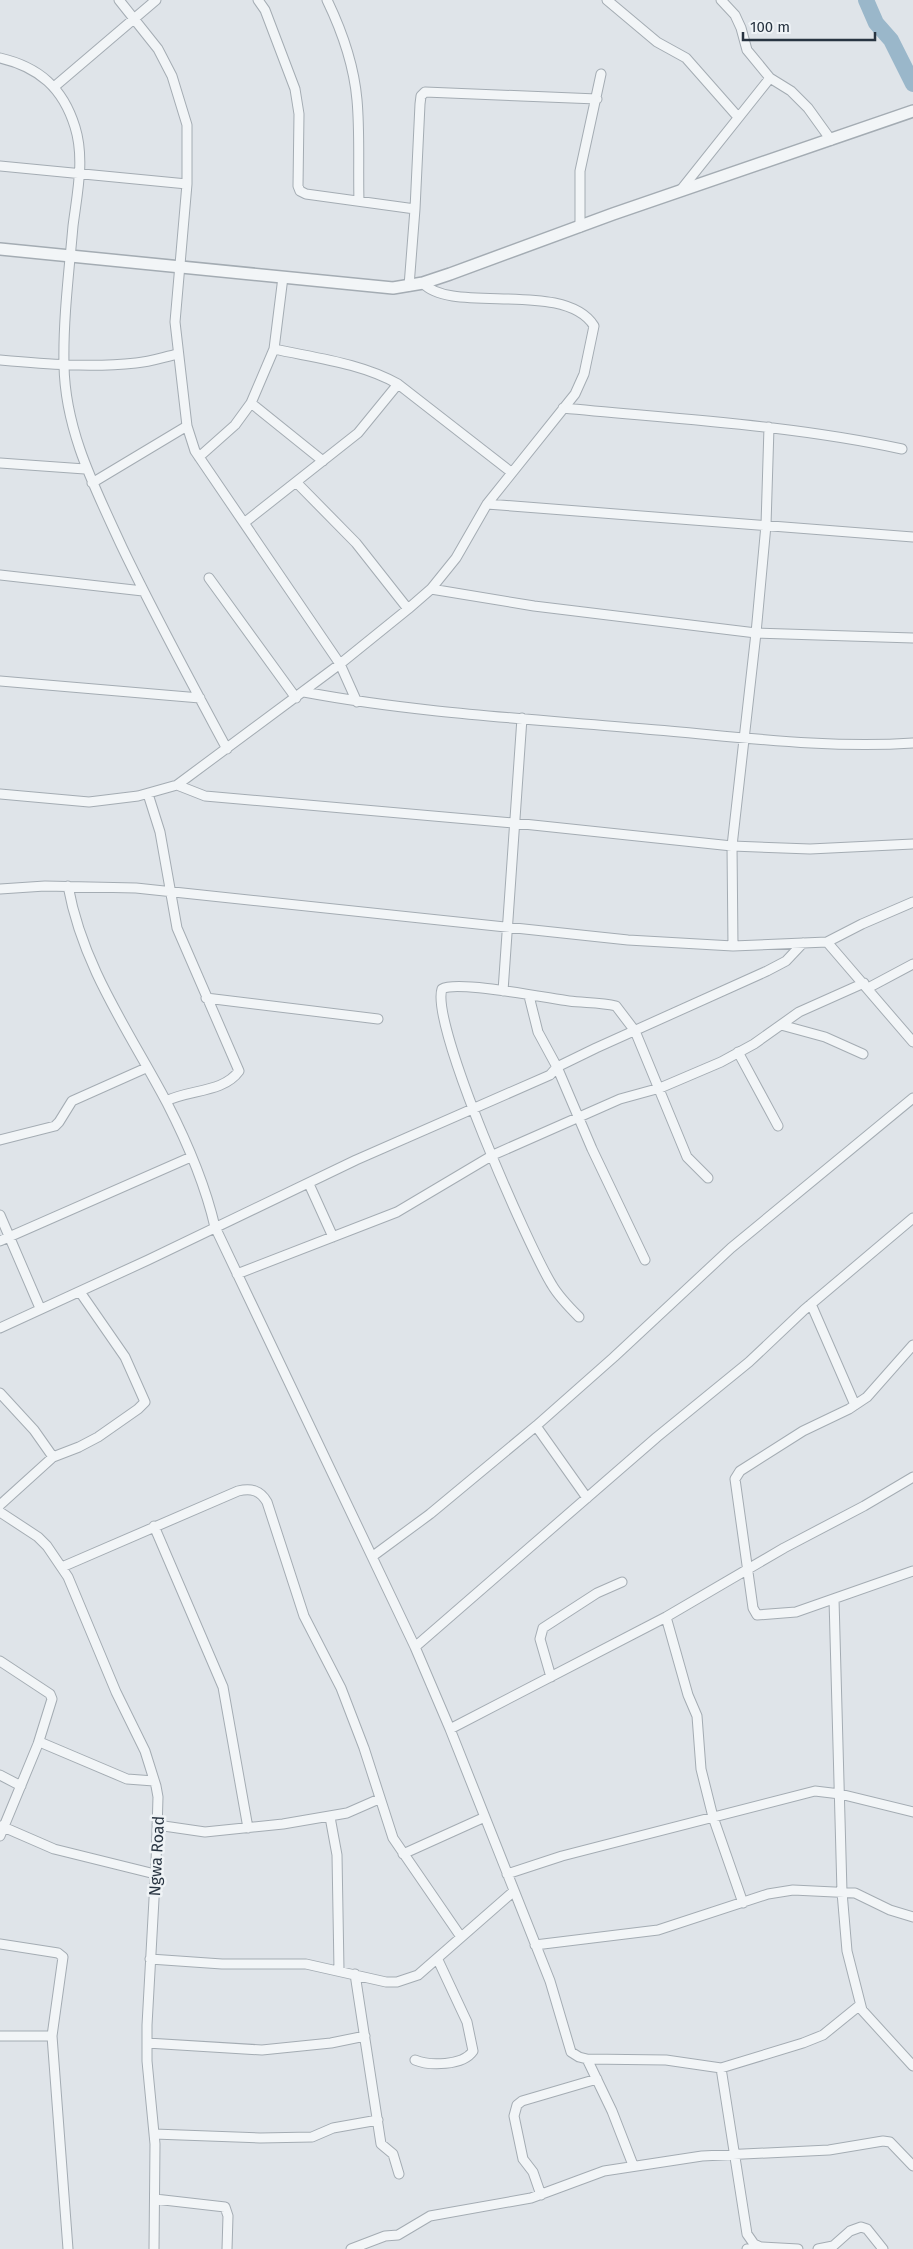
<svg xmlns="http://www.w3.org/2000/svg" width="913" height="2249" font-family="'Fira Sans',sans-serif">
<rect width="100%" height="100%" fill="#dfe4e9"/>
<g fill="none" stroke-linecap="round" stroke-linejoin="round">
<!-- river -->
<path stroke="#9ab7ca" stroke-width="16" d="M 866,0 L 876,23 L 891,40 L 913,84"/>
<defs>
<path id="minor" d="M 119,0 L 158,49 L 172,76 L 187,125 L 187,184 L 175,322 L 187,426 L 195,451 L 340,664 L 357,702
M 258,0 L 265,10 L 295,89 L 299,114 L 298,186 L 300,191 L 306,194 L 415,209
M 327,0 C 342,31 354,66 357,100 C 360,133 358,168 359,201
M 607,0 L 657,42 L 686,58 L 738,117
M 721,0 L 735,15 L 741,28 L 747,50 L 770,78 L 791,91 L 808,108 L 831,140
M 0,58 C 39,67 63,88 75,127 C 85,159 77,194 73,226 C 69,272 63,319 64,365 C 65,431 95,488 122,547 C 155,616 191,682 227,749
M 54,87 L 156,0
M 0,166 L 187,184
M 680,191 L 770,78
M 580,227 L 580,171 L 601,74
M 409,286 L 415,209 L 420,104 L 421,96 L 425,92 L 597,99
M 274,349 C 315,358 361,363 398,384 L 511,472
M 0,360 C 45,364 90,368 136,363 C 150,362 164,357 178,354
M 251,403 L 323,461
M 563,408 C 676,419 791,425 902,449
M 199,457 L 235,425 L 251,403 L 274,349 L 283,277
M 0,463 L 85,469
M 296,482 L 356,543 L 408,609
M 92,483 L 187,426
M 487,504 L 913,537
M 244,523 L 358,433 L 398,384
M 0,575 L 143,591
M 209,578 L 296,698
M 431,589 L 534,606 L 756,633 L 913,638
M 0,681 L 200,698
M 304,692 C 416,713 532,719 645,729 C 734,736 824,749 913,743
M 177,785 L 205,796 L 514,823 L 732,846 L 810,849 L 913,844
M 0,794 L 89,802 L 138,796 L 177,785 L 340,664 L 408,609 L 431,589 L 456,558 L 487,504 L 575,394 L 584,374 L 594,326 C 565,279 450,315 423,283
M 148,794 L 160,832 L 177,928 L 239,1071 C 223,1093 190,1089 166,1101
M 68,886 C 83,968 129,1031 167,1103 C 187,1142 205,1184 215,1227 L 415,1647 L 450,1729 L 550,1981 L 571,2052 L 579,2057 L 587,2059 L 666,2060 L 721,2068 L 747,2234 L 754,2244 L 765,2249
M 0,889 L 45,886 L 136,888 L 628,940 L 733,946 L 827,942 L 862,924 L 913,902
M 827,942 L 913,1042
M 733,946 L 732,846 L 756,633 L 766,525 L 769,427
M 868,988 L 913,964
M 503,991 L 522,718
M 529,996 L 538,1032 L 557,1067 L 592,1149 L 645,1260
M 206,998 L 378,1019
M 781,1025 L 825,1037 L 863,1054
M 738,1052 L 778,1126
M 0,1140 L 55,1126 L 59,1122 L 72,1101 L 146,1068
M 309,1184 L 333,1237
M 0,1215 L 40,1308
M 0,1241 L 191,1157
M 237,1274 L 397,1212 L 493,1155 L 620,1099 L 660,1088 L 721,1062 L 754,1044 L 799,1012 L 864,983
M 811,1304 L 855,1405
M 579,1317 C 569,1307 559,1297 552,1285 C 528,1246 430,1024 442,989 C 457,980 547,998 569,1001 C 584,1003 601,1002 616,1006 L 635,1031 L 687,1157 L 708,1178
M 0,1328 L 148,1260 L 356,1160 L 550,1075 L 557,1067 L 596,1048 L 767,971 L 786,961 L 803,943
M 913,1345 L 867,1397 L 849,1409 L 803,1431 L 740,1471 L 735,1479 L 753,1608 L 757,1615 L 796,1612 L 913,1571
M 0,1393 L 34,1430 L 53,1457
M 536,1426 L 587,1498
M 0,1505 L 53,1457 L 79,1447 L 98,1437 L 138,1409 L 145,1402 L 125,1357 L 80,1292
M 0,1512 L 38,1537 L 47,1546 L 68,1577 L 116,1692 L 145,1751 L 156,1786 L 158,1797 L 156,1863 L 147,2025 L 147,2061 L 155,2144 L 154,2249
M 154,1526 L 223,1687 L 248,1828
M 373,1556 L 430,1514 L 536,1426 L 614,1357 L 731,1248 L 913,1098
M 62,1567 L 238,1491 C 251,1488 260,1490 267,1502 L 304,1616 L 341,1688 L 364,1748 L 393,1838 L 461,1937
M 834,1599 L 842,1892 L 847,1951 L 862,2010 L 913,2066
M 666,1617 L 688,1695 L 697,1716 L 701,1769 L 713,1817 L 743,1903
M 415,1647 L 657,1437 L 749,1362 L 804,1310 L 913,1218
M 0,1661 L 50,1694 L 52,1699 L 38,1744 L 0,1836
M 551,1677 L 540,1639 L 543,1628 L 597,1593 L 622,1582
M 450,1729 L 666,1617 L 784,1548 L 864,1506 L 913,1477
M 38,1744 L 42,1743 L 127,1779 L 154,1781
M 0,1775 L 21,1786
M 330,1817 L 337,1855 L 339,1970
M 157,1825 L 205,1832 L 283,1824 L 347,1813 L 379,1799
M 1,1826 L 54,1849 L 155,1874
M 403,1854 L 485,1817
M 507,1874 L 562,1856 L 815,1791 L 840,1794 L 913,1812
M 0,1944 L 58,1953 L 63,1957 L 52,2036 L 68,2249
M 535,1945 L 658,1930 L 768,1894 L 793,1890 L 855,1893 L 890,1910 L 913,1917
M 150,1959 L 222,1964 L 306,1964 L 386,1982 L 397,1982 L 418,1975 L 514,1891
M 355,1974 L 381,2144 L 393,2154 L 399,2174
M 0,2036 L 52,2036
M 147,2043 L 262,2050 L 331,2043 L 365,2036
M 587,2059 L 612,2111 L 633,2165
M 415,2060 C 429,2066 463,2066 473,2051 L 467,2022 L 438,1960
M 721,2068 L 803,2043 L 823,2035 L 860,2005
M 154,2134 L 260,2138 L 312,2137 L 333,2128 L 378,2120
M 541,2195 L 533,2172 L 523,2159 L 514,2116 L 517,2105 L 522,2101 L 597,2079
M 155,2199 L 225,2207 L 228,2216 L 227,2249
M 351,2249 L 385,2236 L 398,2235 L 430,2216 L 531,2198 L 604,2171 L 702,2156 L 829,2150 L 883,2141 L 890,2142 L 913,2166
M 747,2249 L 762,2247 L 798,2249
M 818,2249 L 833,2246 L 850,2231 L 861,2227 L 867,2229 L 883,2249"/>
<path id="tertiary" d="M 0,249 L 393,288 L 423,283 L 450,274 L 613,214 L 913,111"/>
</defs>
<!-- minor casing -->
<use href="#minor" stroke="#a4acb3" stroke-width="11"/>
<!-- tertiary casing -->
<use href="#tertiary" stroke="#a4acb3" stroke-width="14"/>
<!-- minor -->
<use href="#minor" stroke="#f2f5f7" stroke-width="9"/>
<!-- tertiary -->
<use href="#tertiary" stroke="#f2f5f7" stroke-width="11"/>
</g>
<g text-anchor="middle" stroke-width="5" stroke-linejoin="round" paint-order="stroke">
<!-- street labels -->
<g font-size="16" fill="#283441" stroke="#eff3f6">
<text transform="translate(156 1856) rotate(-87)" y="6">Ngwa Road</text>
</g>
</g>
<!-- scale -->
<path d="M743 32v8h132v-8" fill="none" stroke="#283441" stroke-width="2.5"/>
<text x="750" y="32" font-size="15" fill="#283441" stroke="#eff3f6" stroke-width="4" paint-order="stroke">100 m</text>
</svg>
